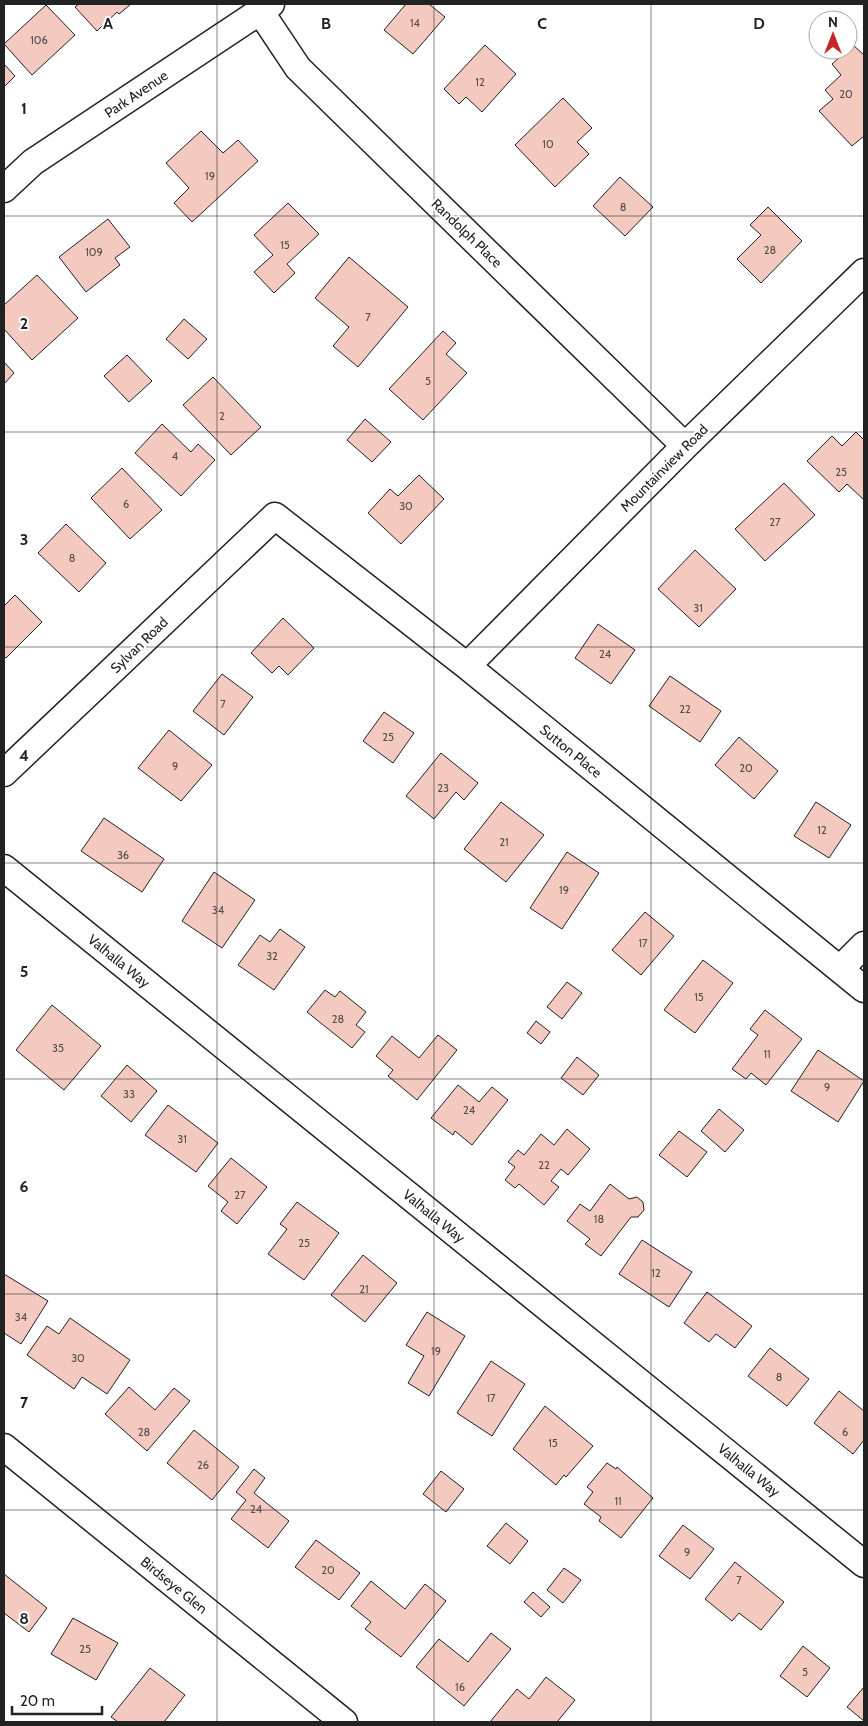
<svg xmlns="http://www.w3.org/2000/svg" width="868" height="1726" font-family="Cabin,sans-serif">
<rect width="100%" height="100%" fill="#fff"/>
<!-- building -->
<path fill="#f3c9c0" stroke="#222" d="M 79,4 L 131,4 L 119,14 L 117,12 L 97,31 L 75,7 Z
M 406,4 L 429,4 L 445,17 L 413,54 L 384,30 Z
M 46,5 L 75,35 L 32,75 L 4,44 Z
M 485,45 L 516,74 L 482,112 L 466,97 L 459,104 L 444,89 Z
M 853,45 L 864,55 L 864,136 L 852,146 L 819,111 L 833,99 L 825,90 L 841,75 L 832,64 Z
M 4,64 L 15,76 L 4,87 Z
M 563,98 L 592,128 L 577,142 L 589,154 L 555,187 L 515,145 Z
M 201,131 L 223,153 L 238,140 L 258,161 L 192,222 L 174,203 L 189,188 L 166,163 Z
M 620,177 L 653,207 L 625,236 L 593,206 Z
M 288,203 L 319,234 L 287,264 L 295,273 L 274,293 L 254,272 L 273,255 L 254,235 Z
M 768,207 L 802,241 L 761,283 L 737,259 L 761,235 L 750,225 Z
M 108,219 L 130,247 L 115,258 L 120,265 L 86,292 L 59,257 Z
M 349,257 L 408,307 L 358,367 L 333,346 L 349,327 L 315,298 Z
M 37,275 L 78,318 L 32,360 L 4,329 L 4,305 Z
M 184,319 L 207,339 L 188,359 L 166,339 Z
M 443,331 L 456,343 L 446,354 L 467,373 L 423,420 L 389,389 Z
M 127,355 L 152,381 L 129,402 L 104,376 Z
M 4,362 L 14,373 L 4,384 Z
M 213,377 L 261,427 L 231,455 L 183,405 Z
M 365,419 L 391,442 L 372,462 L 347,440 Z
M 162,424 L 191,452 L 198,444 L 215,460 L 181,496 L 135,453 Z
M 856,432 L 864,440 L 864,500 L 847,484 L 839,492 L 807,461 L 832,436 L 842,446 Z
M 122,468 L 162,510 L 130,539 L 91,498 Z
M 419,475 L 444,499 L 401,544 L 368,513 L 390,489 L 398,496 Z
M 784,483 L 815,515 L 765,561 L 735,529 Z
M 66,524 L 106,563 L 79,592 L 38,553 Z
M 695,550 L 736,589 L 699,627 L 658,589 Z
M 15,595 L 42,622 L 6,658 L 4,656 L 4,606 Z
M 283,618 L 314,648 L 288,675 L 279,666 L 272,673 L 251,653 Z
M 598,624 L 635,650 L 611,684 L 575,658 Z
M 222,674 L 253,697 L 224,735 L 193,711 Z
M 670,676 L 721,711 L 700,742 L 649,706 Z
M 384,712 L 414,733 L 393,763 L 363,741 Z
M 169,730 L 212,765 L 181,801 L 138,768 Z
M 739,737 L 778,771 L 754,799 L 715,765 Z
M 441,753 L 478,783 L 464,800 L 456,792 L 434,819 L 406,796 Z
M 501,802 L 544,835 L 506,882 L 464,849 Z
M 816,802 L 851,825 L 829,858 L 794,836 Z
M 104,818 L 164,859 L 142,892 L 81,851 Z
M 567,852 L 599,873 L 562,929 L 530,908 Z
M 214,872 L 255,900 L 222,948 L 182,921 Z
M 645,912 L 674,936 L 641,975 L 612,950 Z
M 280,929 L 305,947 L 274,990 L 238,965 L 260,935 L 270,942 Z
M 703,960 L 733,983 L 695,1033 L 664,1010 Z
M 567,982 L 582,993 L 562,1019 L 547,1007 Z
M 325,990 L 335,997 L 340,991 L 366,1012 L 356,1025 L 365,1032 L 352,1048 L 307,1012 Z
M 52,1005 L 101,1046 L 64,1090 L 16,1050 Z
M 765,1010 L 802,1039 L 766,1085 L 751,1073 L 746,1079 L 732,1069 L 758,1035 L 750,1029 Z
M 536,1021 L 550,1032 L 541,1044 L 527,1033 Z
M 438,1035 L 457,1050 L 417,1100 L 388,1076 L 393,1070 L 376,1056 L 392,1036 L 419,1058 Z
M 818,1050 L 864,1081 L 838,1122 L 791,1091 Z
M 577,1057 L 599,1075 L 583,1095 L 561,1078 Z
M 127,1065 L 157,1091 L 131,1122 L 101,1096 Z
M 458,1085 L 479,1102 L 492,1087 L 508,1100 L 472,1145 L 455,1131 L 453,1135 L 431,1118 Z
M 168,1105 L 218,1143 L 196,1172 L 145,1135 Z
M 719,1109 L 744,1130 L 725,1152 L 701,1131 Z
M 567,1129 L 590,1149 L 568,1175 L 561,1169 L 551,1181 L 559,1187 L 544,1205 L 519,1184 L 515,1188 L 505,1180 L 515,1167 L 508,1162 L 518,1150 L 524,1155 L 541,1134 L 554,1145 Z
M 679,1131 L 707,1152 L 687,1177 L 659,1155 Z
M 231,1158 L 267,1187 L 237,1224 L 221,1211 L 228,1202 L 208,1186 Z
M 610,1184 L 629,1199 L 637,1197 L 643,1202 L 644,1210 L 638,1217 L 631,1217 L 601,1256 L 585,1244 L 590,1239 L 567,1221 L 580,1204 L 590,1211 Z
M 297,1202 L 339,1233 L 304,1280 L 268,1254 L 287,1229 L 280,1224 Z
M 642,1240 L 692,1272 L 669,1307 L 619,1274 Z
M 363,1255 L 397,1283 L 365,1322 L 331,1295 Z
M 4,1274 L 48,1301 L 21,1344 L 4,1333 Z
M 707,1292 L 752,1326 L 735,1348 L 716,1334 L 709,1342 L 684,1323 Z
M 427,1312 L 465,1336 L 429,1396 L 408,1383 L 424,1356 L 406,1345 Z
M 70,1318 L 130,1360 L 107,1394 L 82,1377 L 74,1389 L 27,1355 L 47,1326 L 59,1334 Z
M 770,1348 L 809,1379 L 787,1406 L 748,1376 Z
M 491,1361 L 525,1384 L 492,1436 L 457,1413 Z
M 129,1387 L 155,1410 L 174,1388 L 190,1401 L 147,1451 L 105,1414 Z
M 839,1391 L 864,1411 L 864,1440 L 853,1454 L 814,1423 Z
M 545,1406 L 593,1446 L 566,1477 L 564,1475 L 556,1485 L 513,1449 Z
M 194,1430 L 239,1467 L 212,1500 L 167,1463 Z
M 607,1463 L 616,1469 L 617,1467 L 653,1498 L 621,1538 L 599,1521 L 601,1517 L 584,1504 L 593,1492 L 587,1487 Z
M 254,1469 L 265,1478 L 254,1493 L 289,1521 L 268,1548 L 231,1519 L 246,1500 L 236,1492 Z
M 441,1471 L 464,1489 L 446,1512 L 423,1494 Z
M 506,1523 L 528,1541 L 510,1564 L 487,1546 Z
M 683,1525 L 714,1549 L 690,1579 L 659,1556 Z
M 316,1540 L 360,1573 L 339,1600 L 295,1567 Z
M 735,1562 L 784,1602 L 761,1630 L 739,1613 L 732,1621 L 705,1599 Z
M 564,1568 L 581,1580 L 563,1603 L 547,1590 Z
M 4,1574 L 47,1608 L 29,1632 L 4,1613 Z
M 371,1581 L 405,1609 L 425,1584 L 446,1601 L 401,1657 L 365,1629 L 371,1622 L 351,1606 Z
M 533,1592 L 550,1607 L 541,1617 L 524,1602 Z
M 73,1618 L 118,1643 L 96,1680 L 51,1654 Z
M 491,1633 L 511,1649 L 464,1706 L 416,1667 L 439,1639 L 468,1662 Z
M 803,1646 L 830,1668 L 807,1697 L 780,1676 Z
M 150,1668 L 185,1695 L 164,1722 L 118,1722 L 111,1717 Z
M 546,1677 L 575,1700 L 557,1722 L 490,1722 L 517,1689 L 529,1699 Z
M 864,1687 L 864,1721 L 847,1707 Z"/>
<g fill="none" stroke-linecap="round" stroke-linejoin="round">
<defs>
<path id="street" d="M 260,11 L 298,68 L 685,446
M 4,189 L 33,162 L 271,4
M 467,666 L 685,446 L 864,272
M 4,773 L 275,516 L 467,666 L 864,989
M 4,868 L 864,1564
M 840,969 L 864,945
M 4,1447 L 344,1722"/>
</defs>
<!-- street casing -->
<use href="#street" stroke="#222" stroke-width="29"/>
<!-- street -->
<use href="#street" stroke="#fff" stroke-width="26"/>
</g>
<!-- grid -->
<path fill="none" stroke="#222" stroke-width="1" stroke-opacity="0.55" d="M 217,4 L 217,1722M 434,4 L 434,1722M 651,4 L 651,1722M 4,216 L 864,216M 4,432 L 864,432M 4,647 L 864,647M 4,863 L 864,863M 4,1079 L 864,1079M 4,1294 L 864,1294M 4,1510 L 864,1510"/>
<g text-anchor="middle" stroke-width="4" stroke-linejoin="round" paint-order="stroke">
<!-- number labels -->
<g font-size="11" fill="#564c4a">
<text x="415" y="27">14</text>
<text x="39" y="44">106</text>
<text x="480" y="86">12</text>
<text x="846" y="98">20</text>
<text x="548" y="148">10</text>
<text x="210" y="180">19</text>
<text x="623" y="211">8</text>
<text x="285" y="249">15</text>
<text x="770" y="254">28</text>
<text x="94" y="256">109</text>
<text x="368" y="321">7</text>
<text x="428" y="385">5</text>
<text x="222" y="420">2</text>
<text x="175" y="460">4</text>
<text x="841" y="476">25</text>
<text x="126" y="508">6</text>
<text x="406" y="510">30</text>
<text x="775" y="526">27</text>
<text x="72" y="562">8</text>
<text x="698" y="612">31</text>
<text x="605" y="658">24</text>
<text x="223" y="708">7</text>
<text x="685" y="713">22</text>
<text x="388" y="741">25</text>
<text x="175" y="770">9</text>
<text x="746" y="772">20</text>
<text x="443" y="792">23</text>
<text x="822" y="834">12</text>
<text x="504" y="846">21</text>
<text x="123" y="859">36</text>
<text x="564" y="894">19</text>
<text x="218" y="914">34</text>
<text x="643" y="947">17</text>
<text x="272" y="960">32</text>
<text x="699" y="1001">15</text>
<text x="338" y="1023">28</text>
<text x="58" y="1052">35</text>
<text x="767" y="1058">11</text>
<text x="827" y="1091">9</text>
<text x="129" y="1098">33</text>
<text x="469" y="1114">24</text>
<text x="182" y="1143">31</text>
<text x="544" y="1169">22</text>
<text x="240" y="1199">27</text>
<text x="599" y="1223">18</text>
<text x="304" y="1247">25</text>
<text x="656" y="1277">12</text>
<text x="364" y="1293">21</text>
<text x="21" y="1321">34</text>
<text x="436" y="1355">19</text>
<text x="78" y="1362">30</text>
<text x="779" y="1381">8</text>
<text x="491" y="1402">17</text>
<text x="144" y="1436">28</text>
<text x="845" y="1436">6</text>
<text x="553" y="1447">15</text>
<text x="203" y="1469">26</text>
<text x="618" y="1505">11</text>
<text x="256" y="1513">24</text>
<text x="687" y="1556">9</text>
<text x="328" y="1574">20</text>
<text x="739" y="1584">7</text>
<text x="85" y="1653">25</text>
<text x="805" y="1676">5</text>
<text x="460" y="1691">16</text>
</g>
<!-- street labels -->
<g font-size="14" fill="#222" stroke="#fff">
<text transform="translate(136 94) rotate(-34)" y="5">Park Avenue</text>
<text transform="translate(467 233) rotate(44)" y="5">Randolph Place</text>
<text transform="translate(664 468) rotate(-45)" y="5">Mountainview Road</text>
<text transform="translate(139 645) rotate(-44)" y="5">Sylvan Road</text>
<text transform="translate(571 751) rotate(39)" y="5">Sutton Place</text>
<text transform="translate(119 961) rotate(39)" y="5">Valhalla Way</text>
<text transform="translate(434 1216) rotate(39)" y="5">Valhalla Way</text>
<text transform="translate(749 1470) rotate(39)" y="5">Valhalla Way</text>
<text transform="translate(174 1585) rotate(39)" y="5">Birdseye Glen</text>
</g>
</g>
<g font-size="16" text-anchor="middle" font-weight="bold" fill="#222" stroke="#fff" stroke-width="4" stroke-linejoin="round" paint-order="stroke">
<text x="108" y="29">A</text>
<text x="326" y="29">B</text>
<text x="542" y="29">C</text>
<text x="759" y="29">D</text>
<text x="24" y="114">1</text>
<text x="24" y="329">2</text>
<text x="24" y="545">3</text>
<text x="24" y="761">4</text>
<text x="24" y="977">5</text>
<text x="24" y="1192">6</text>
<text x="24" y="1408">7</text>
<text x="24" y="1624">8</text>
</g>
<!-- border -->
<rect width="868" height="1726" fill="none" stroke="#222222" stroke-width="10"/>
<!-- north arrow -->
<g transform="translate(833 35)"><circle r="24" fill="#ffffff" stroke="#a7a7a7"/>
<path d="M0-4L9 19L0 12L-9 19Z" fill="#c62828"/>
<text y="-8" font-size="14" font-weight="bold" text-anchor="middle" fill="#222222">N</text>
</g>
<!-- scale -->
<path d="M12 1706v8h90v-8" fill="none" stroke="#222222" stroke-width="2.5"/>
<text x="20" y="1706" font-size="15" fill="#222222" stroke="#ffffff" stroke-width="4" paint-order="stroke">20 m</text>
</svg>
